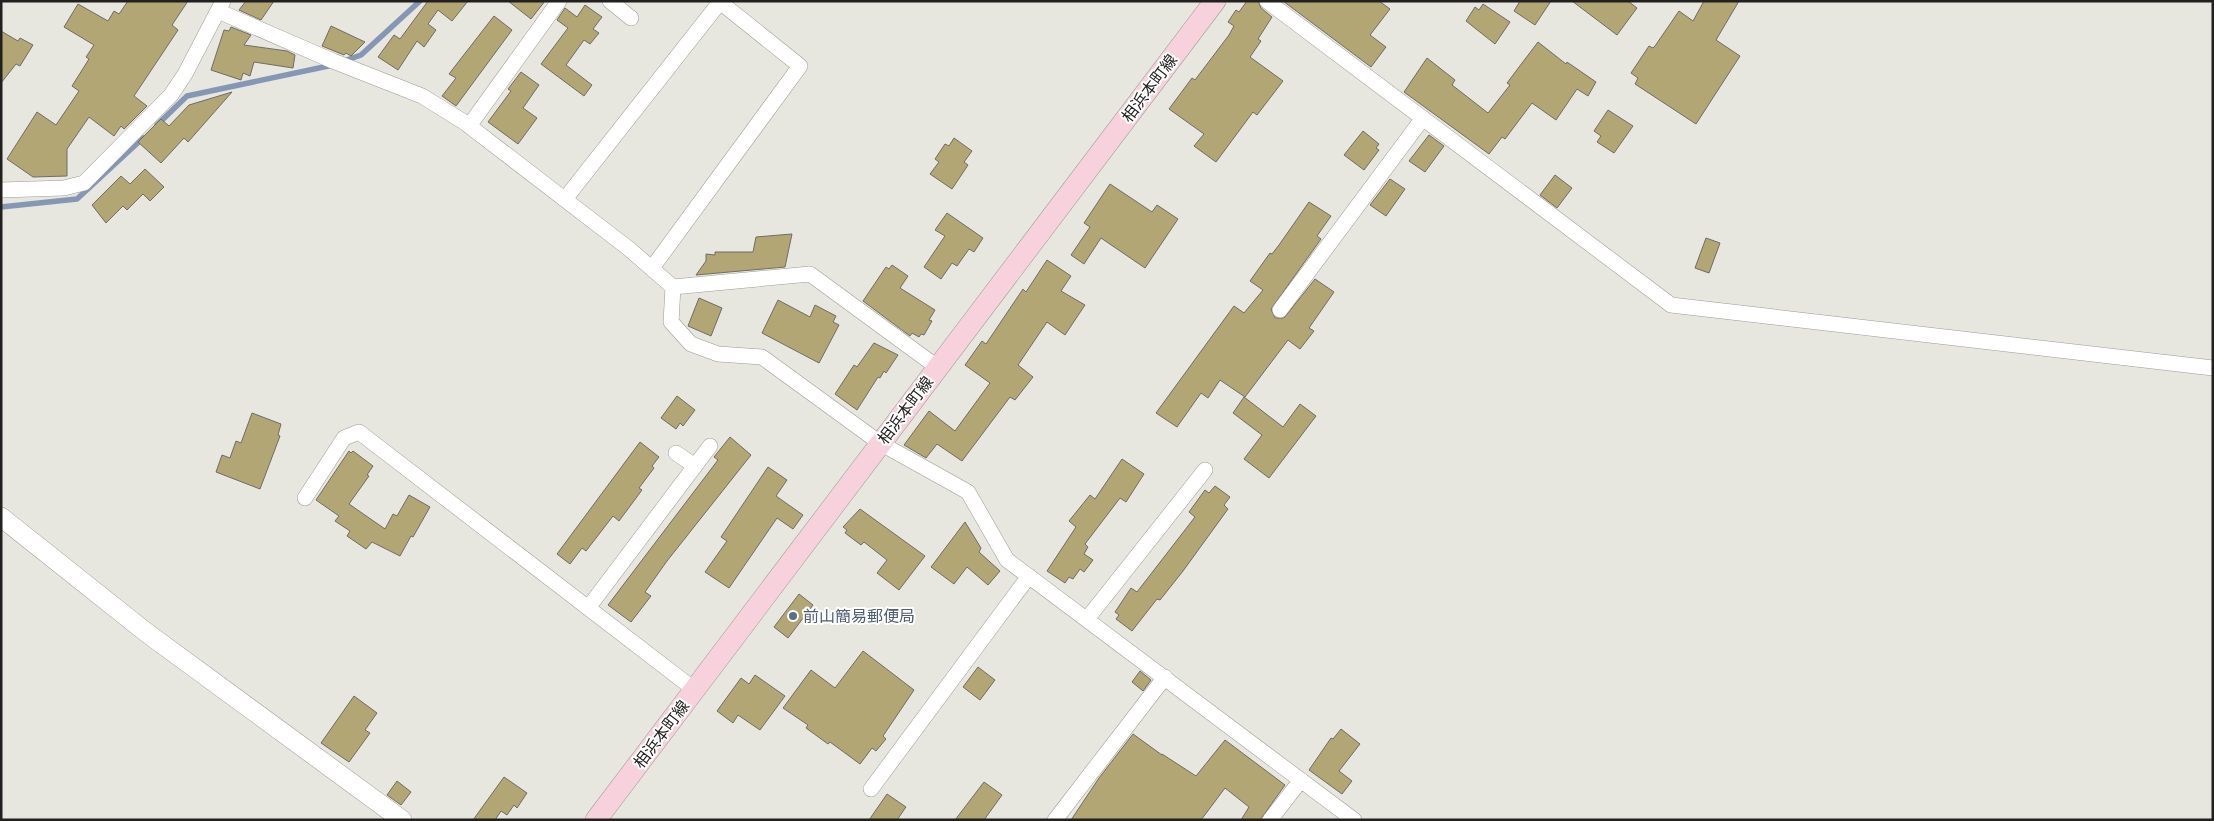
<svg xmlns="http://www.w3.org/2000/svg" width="2214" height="821" font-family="Karla,'Noto Sans JP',sans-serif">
<rect width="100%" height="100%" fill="#e7e6df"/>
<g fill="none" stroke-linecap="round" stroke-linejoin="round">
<!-- stream -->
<path stroke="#8597b4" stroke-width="5.5" d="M 344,61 L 361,55 L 420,1
M 157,125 L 187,96 L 333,65
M 1,207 L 77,199 L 143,138"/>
</g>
<!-- building -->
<path fill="#b2a675" stroke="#6e6c66" d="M 128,1 L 188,1 L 172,25 L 178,30 L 134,96 L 147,106 L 124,129 L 121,126 L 114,136 L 89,117 L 67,149 L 67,176 L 33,177 L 7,159 L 37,112 L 56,125 L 79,91 L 72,86 L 89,59 L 86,57 L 94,45 L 64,27 L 78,4 L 108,21 L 114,11 L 119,14 Z
M 246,1 L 274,1 L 261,20 L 239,10 Z
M 428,1 L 468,1 L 452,21 L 438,10 L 428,24 L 436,30 L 424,47 L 417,41 L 398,70 L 378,57 L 394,35 L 400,39 Z
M 508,1 L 545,1 L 531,19 Z
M 1247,1 L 1258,1 L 1261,8 L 1272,17 L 1258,39 L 1261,41 L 1250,57 L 1283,81 L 1257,115 L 1253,112 L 1216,162 L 1194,146 L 1204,134 L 1169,109 L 1192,78 L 1195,80 L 1229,35 L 1234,26 L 1228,22 L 1236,10 L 1239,12 Z
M 1283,1 L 1379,1 L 1390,9 L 1370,35 L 1386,47 L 1371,67 Z
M 1520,1 L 1551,1 L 1535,25 L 1514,11 Z
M 1572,1 L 1628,1 L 1637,8 L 1617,35 Z
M 1704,1 L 1739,1 L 1716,40 L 1740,56 L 1696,124 L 1635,84 L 1638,78 L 1631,73 L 1649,46 L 1653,48 L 1655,46 L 1679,11 L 1693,21 Z
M 1483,4 L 1510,22 L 1495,44 L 1466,21 L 1475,7 L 1479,10 Z
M 585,5 L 602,17 L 593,29 L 599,33 L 590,44 L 584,40 L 566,65 L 592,85 L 584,96 L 541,64 L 568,28 L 557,20 L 565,8 L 577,17 Z
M 494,16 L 512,30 L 456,106 L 442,96 L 456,78 L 449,74 Z
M 331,26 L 365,42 L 351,56 L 346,53 L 344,55 L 322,46 Z
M 231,27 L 251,35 L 244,45 L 287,51 L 295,55 L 293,68 L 254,62 L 250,76 L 243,73 L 241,80 L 211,70 L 224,30 L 229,31 Z
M 1,31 L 18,41 L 20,38 L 33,45 L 20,66 L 16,64 L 1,83 Z
M 1538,42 L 1566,64 L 1567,62 L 1596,82 L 1588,96 L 1577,89 L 1556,120 L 1532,103 L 1505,139 L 1502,137 L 1489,154 L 1404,92 L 1427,58 L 1455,80 L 1452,85 L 1488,113 L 1510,85 L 1507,83 Z
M 521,72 L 539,85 L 523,108 L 537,118 L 518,144 L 488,122 L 511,91 L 508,89 Z
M 232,92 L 188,142 L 184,138 L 161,163 L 138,142 L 161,119 L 169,126 L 189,105 Z
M 1608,110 L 1633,126 L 1614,153 L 1597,142 L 1601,136 L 1594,131 Z
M 1363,131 L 1379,144 L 1376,148 L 1379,150 L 1364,170 L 1344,155 Z
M 1429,135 L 1444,146 L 1425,172 L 1409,161 Z
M 954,138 L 972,151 L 964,162 L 968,165 L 952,189 L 930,174 L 939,162 L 935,159 L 945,144 L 949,146 Z
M 145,169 L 164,187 L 150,201 L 143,194 L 127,210 L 123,206 L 106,223 L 92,205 L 121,176 L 130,184 Z
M 1555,175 L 1572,188 L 1557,208 L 1540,195 Z
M 1390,179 L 1405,189 L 1386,216 L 1370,205 Z
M 1110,184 L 1152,212 L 1157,205 L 1178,219 L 1145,268 L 1101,238 L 1084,264 L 1071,255 L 1090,227 L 1084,223 Z
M 1309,202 L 1331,216 L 1317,236 L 1321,239 L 1271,309 L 1275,318 L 1284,318 L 1315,279 L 1334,292 L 1309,328 L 1314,331 L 1300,349 L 1288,340 L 1245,397 L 1220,380 L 1208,398 L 1201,393 L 1177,427 L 1156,413 L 1234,306 L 1244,313 L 1263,290 L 1250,281 L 1270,253 L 1272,254 L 1279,245 Z
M 947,213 L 983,238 L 974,252 L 969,249 L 957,266 L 952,263 L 941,279 L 924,267 L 945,236 L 935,230 Z
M 792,234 L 785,267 L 696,275 L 706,261 L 706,254 L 715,255 L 715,252 L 753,252 L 756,237 Z
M 1706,238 L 1720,243 L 1709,273 L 1695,268 Z
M 1047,260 L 1071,276 L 1061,291 L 1085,305 L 1065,335 L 1047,322 L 1018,365 L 1033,377 L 1015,400 L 1010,397 L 962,461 L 937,444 L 926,458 L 904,445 L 929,411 L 955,431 L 990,383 L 965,365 L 982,341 L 986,344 L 1023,289 L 1026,292 Z
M 892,265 L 908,276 L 900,288 L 935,310 L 929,320 L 932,321 L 924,335 L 921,334 L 919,337 L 912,333 L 910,336 L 863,301 L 886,267 L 889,269 Z
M 699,298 L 722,308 L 711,336 L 688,326 Z
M 778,300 L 810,317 L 815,305 L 836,316 L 833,322 L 839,325 L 819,363 L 762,333 Z
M 874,343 L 898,355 L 886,373 L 884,371 L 880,378 L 878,377 L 857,410 L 835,394 L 854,365 L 857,367 Z
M 677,396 L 695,410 L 683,426 L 680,423 L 676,429 L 661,418 Z
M 1244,397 L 1283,427 L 1300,404 L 1316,416 L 1269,478 L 1244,459 L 1262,435 L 1233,413 Z
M 252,413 L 281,424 L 278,435 L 280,436 L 260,489 L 216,472 L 222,455 L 230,458 L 236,441 L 241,443 Z
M 730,437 L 751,455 L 667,561 L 645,592 L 651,596 L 631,622 L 608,605 L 718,460 L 714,457 Z
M 640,442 L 659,457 L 652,466 L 654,468 L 639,488 L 642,490 L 619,521 L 613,516 L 586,551 L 582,548 L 570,564 L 557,554 Z
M 349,451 L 351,453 L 353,451 L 373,466 L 367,475 L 369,476 L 349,504 L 385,529 L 393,514 L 397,516 L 409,495 L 430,507 L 413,537 L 411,536 L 400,556 L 372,542 L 366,549 L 347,536 L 350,531 L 335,521 L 339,516 L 316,500 Z
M 1122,459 L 1144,474 L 1126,502 L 1120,498 L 1085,544 L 1088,547 L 1084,554 L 1093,560 L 1084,572 L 1080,569 L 1073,579 L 1069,577 L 1065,583 L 1047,571 L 1076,527 L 1069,521 L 1090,495 L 1095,499 Z
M 768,467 L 787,480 L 776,496 L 803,515 L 793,529 L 777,518 L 729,588 L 705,572 L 727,541 L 721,537 Z
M 1215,486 L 1230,497 L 1224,505 L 1228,509 L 1183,571 L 1160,600 L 1157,599 L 1132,631 L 1116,619 L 1119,615 L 1115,612 L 1131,588 L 1137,592 L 1195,517 L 1189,512 L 1205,490 L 1209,493 Z
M 860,509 L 925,556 L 899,590 L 877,573 L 887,560 L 864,542 L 861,545 L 845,533 L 847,530 L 843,527 Z
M 965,522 L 981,548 L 979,552 L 1000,571 L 988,585 L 967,567 L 954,584 L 931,567 Z
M 799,594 L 813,605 L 788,638 L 774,627 Z
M 863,651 L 914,690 L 883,736 L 886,739 L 876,751 L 872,748 L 860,764 L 830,742 L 828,744 L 806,728 L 808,725 L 783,708 L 811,670 L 835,688 Z
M 978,667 L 995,680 L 980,700 L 963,687 Z
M 1140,671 L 1151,680 L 1143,691 L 1132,682 Z
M 755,675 L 785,696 L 760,730 L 738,715 L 733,723 L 717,711 L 741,678 L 749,684 Z
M 354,696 L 377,713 L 365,730 L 370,733 L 349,762 L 321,743 Z
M 1341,729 L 1360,744 L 1339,771 L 1352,781 L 1342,794 L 1309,770 L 1331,738 L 1333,739 Z
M 1133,734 L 1162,755 L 1162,754 L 1196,776 L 1225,740 L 1285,785 L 1260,820 L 1241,820 L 1249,807 L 1225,788 L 1201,820 L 1071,820 L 1099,778 Z
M 504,777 L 527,793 L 517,808 L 514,805 L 507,815 L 501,811 L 495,820 L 473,820 Z
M 397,781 L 411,792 L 401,805 L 387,795 Z
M 984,782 L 1002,795 L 984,820 L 955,820 Z
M 887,794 L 906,807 L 897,820 L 869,820 Z"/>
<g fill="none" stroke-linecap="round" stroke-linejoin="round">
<defs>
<path id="minor" d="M 610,1 L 631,18
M 1267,1 L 1671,305 L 2213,368
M 218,11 L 333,61 L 422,96 L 464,122 L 628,248 L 673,287 L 671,322 L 691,344 L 718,354 L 762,357 L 880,443 L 968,492 L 1007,560 L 1354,820
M 469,126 L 559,1
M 1,190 L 64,188 L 84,183 L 171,95 L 185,74 L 223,1
M 565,199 L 720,2 L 800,66 L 652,268
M 673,287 L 810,274 L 937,367
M 1280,310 L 1423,118
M 676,453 L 695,466
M 305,498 L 344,438 L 359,432 L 695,690
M 588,608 L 710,446
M 1087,619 L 1205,470
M 871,789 L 1029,576
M 1055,820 L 1165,677
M 1270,820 L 1301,780"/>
<path id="tertiary" d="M 1,517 L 147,633 L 402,820"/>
<path id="secondary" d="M 596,820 L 1215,1"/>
</defs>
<!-- minor casing -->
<use href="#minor" stroke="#9d9b95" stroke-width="16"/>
<!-- tertiary casing -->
<use href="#tertiary" stroke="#9d9b95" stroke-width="20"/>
<!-- secondary casing -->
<use href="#secondary" stroke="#9d9b95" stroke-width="22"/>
<!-- minor -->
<use href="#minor" stroke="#fff" stroke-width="15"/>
<!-- tertiary -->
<use href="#tertiary" stroke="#fff" stroke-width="19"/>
<!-- secondary -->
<use href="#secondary" stroke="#f7d2dd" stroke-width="21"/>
</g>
<!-- markers -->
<circle fill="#5c6f8a" stroke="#fff" stroke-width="2" cx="793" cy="616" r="5"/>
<g text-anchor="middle" stroke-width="4" stroke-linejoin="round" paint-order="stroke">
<!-- street labels -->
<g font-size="16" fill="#22211f" stroke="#fff">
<text transform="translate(1149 88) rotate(-53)" y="6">相浜本町線</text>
<text transform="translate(905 410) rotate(-53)" y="6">相浜本町線</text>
<text transform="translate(661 734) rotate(-53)" y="6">相浜本町線</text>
</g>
<!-- service labels -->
<g font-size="16" fill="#4e5e75" stroke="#fff" text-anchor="start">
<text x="803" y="622">前山簡易郵便局</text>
</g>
</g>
<!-- border -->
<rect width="2214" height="821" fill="none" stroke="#22211f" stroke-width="5"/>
</svg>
